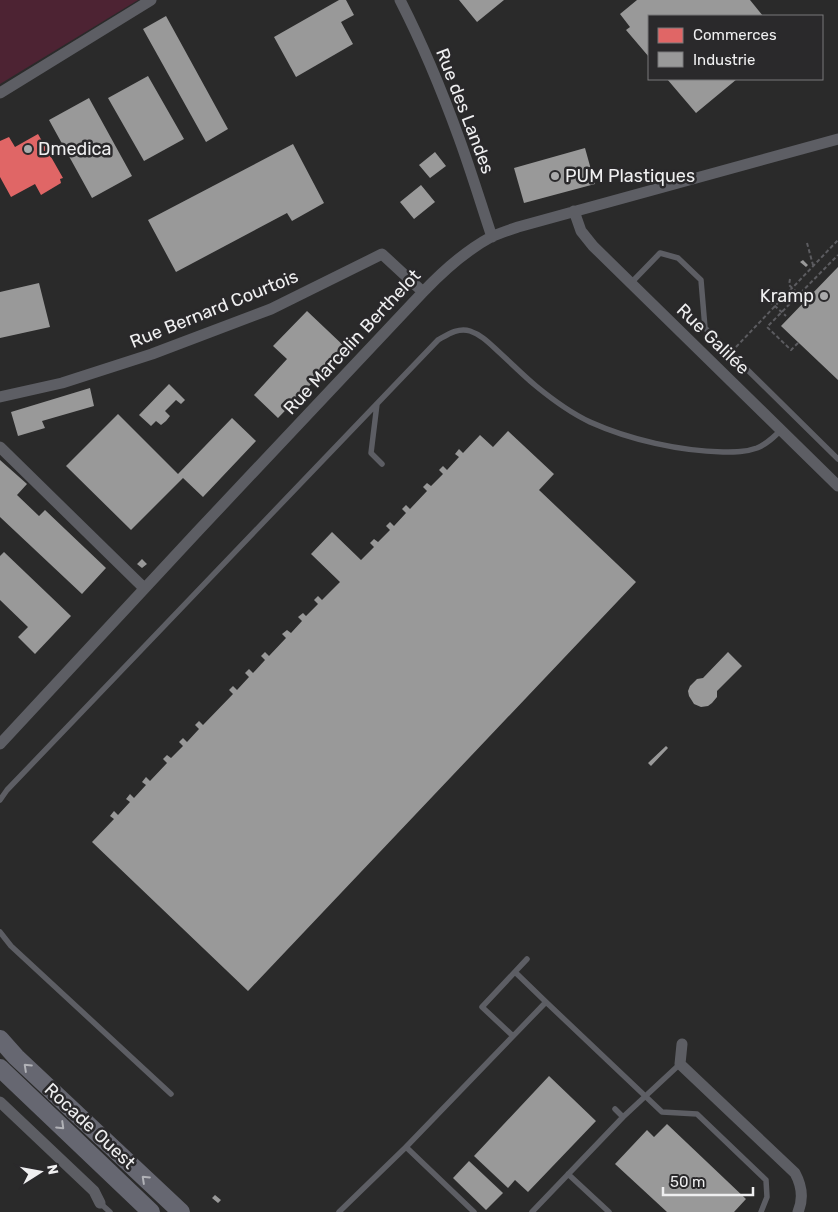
<svg xmlns="http://www.w3.org/2000/svg" width="838" height="1212" font-family="Rubik,sans-serif">
<rect width="100%" height="100%" fill="#2a2a2a"/>
<!-- green -->
<path fill="#4d2333" d="M 0,0 L 138,0 L 0,84 Z"/>
<!-- shops -->
<path fill="#e06666" d="M 38,134 L 63,178 L 60,179 L 61,183 L 41,195 L 35,184 L 11,197 L 0,177 L 0,141 L 9,137 L 15,147 Z"/>
<!-- industry -->
<path fill="#999" d="M 339,0 L 346,0 L 354,15 L 341,22 L 353,44 L 296,77 L 274,37 Z
M 459,0 L 504,0 L 477,22 Z
M 637,0 L 750,0 L 763,16 L 649,16 L 649,57 L 626,30 L 630,27 L 620,14 Z
M 166,16 L 228,129 L 206,142 L 143,29 Z
M 148,76 L 184,139 L 144,161 L 108,98 Z
M 667,79 L 737,79 L 696,113 Z
M 89,98 L 132,176 L 92,198 L 49,120 Z
M 293,144 L 324,203 L 292,221 L 287,213 L 176,272 L 148,220 Z
M 585,148 L 595,184 L 524,203 L 514,168 Z
M 435,152 L 446,166 L 430,178 L 419,165 Z
M 421,185 L 435,202 L 414,219 L 400,202 Z
M 803,260 L 808,265 L 806,267 L 800,262 Z
M 838,267 L 838,380 L 781,326 Z
M 39,283 L 50,327 L 0,338 L 0,292 Z
M 307,311 L 346,348 L 278,418 L 254,395 L 287,359 L 273,346 Z
M 169,384 L 185,400 L 181,404 L 176,400 L 165,411 L 170,416 L 166,421 L 161,425 L 156,421 L 151,426 L 139,415 Z
M 90,388 L 94,406 L 42,421 L 45,428 L 18,436 L 11,412 Z
M 118,414 L 178,474 L 232,418 L 256,441 L 203,497 L 183,478 L 131,530 L 66,466 Z
M 508,431 L 554,474 L 539,490 L 636,582 L 248,991 L 92,842 L 114,819 L 110,816 L 114,811 L 118,815 L 130,802 L 126,799 L 130,794 L 134,798 L 146,785 L 142,782 L 146,777 L 150,781 L 167,763 L 163,759 L 167,755 L 171,758 L 183,746 L 179,742 L 183,738 L 187,742 L 199,729 L 195,725 L 199,721 L 203,725 L 233,694 L 229,690 L 233,686 L 237,690 L 249,677 L 245,673 L 249,669 L 253,673 L 265,660 L 261,656 L 265,652 L 269,656 L 286,638 L 282,634 L 287,630 L 291,633 L 302,621 L 298,617 L 303,613 L 306,616 L 318,604 L 314,600 L 318,596 L 322,600 L 340,582 L 311,554 L 332,532 L 361,560 L 374,547 L 370,543 L 374,539 L 378,542 L 390,530 L 386,526 L 390,522 L 394,526 L 406,513 L 402,509 L 406,505 L 410,509 L 427,491 L 423,487 L 427,483 L 431,486 L 443,474 L 439,470 L 443,466 L 447,470 L 459,457 L 455,454 L 459,449 L 463,453 L 480,435 L 493,447 Z
M 0,460 L 27,484 L 17,495 L 39,516 L 45,510 L 106,568 L 82,594 L 0,517 Z
M 4,552 L 71,616 L 35,654 L 18,637 L 28,627 L 0,600 L 0,556 Z
M 142,559 L 147,564 L 142,568 L 137,564 Z
M 728,652 L 742,666 L 717,691 L 717,697 L 712,703 L 708,706 L 701,707 L 694,704 L 689,696 L 688,691 L 690,686 L 697,679 L 703,678 Z
M 666,746 L 668,748 L 651,766 L 648,763 Z
M 549,1076 L 596,1121 L 528,1192 L 515,1180 L 508,1188 L 474,1156 Z
M 667,1124 L 746,1199 L 734,1212 L 667,1212 L 615,1164 L 647,1130 L 654,1137 Z
M 469,1161 L 503,1193 L 486,1210 L 453,1178 Z
M 215,1195 L 221,1200 L 218,1203 L 212,1198 Z"/>
<g fill="none" stroke-linecap="round" stroke-linejoin="round">
<!-- path -->
<path stroke="#5c5c60" stroke-width="2" stroke-dasharray="4 2.5" stroke-linecap="butt" d="M 807,243 L 813,265
M 790,279 L 789,285 L 803,298
M 769,302 L 775,306 L 786,316
M 798,343 L 791,350 L 767,327 L 838,255
M 736,347 L 838,240"/>
<!-- service -->
<path stroke="#5d5e64" stroke-width="5.5" d="M 631,283 L 660,253 L 678,258 L 701,280 L 705,328 L 838,459
M 377,404 L 371,453 L 382,464
M 0,800 L 7,790 L 438,340 C 447,335 458,327 470,331 C 482,335 490,344 500,353 C 512,364 524,376 536,386 C 553,400 571,413 590,422 C 630,440 680,451 723,452 C 735,452 746,452 757,448 C 767,444 774,437 781,430
M 0,932 L 11,946 L 171,1094
M 515,972 L 546,1002
M 513,1036 L 482,1007 L 527,959
M 615,1109 L 623,1117
M 406,1147 L 474,1212
M 568,1174 L 609,1212
M 100,1203 L 110,1212
M 339,1212 L 406,1147 L 546,1002 L 662,1112 L 697,1114 L 766,1180 L 767,1197 L 761,1212
M 532,1212 L 623,1117 L 680,1064"/>
<!-- minor -->
<path stroke="#5d5e64" stroke-width="11" d="M 400,0 C 423,45 442,91 459,138 C 471,171 481,204 492,237
M 0,93 L 151,0
M 574,211 L 581,231 L 593,246 L 838,486
M 0,397 L 62,383 L 152,354 L 271,309 L 382,254 L 423,292
M 0,447 L 144,588
M 0,744 L 197,532 L 423,292 C 443,271 465,251 491,237 C 500,233 509,230 518,227 L 838,139
M 682,1044 L 680,1064 L 795,1173 C 802,1186 804,1198 798,1212
M 0,1102 L 94,1191 L 100,1203"/>
<!-- primary -->
<path stroke="#666771" stroke-width="18" d="M 0,1039 L 16,1057 L 181,1212
M 0,1068 L 151,1212"/>
</g>
<!-- one-way arrows -->
<defs><path id="oneway-chevron" d="M-2-3.5L2.5 0L-2 3.5" fill="none" stroke-width="1.6" stroke-linecap="round" stroke-linejoin="round" transform="scale(1.25)"/></defs>
<g stroke="#b1b2b7">
<use href="#oneway-chevron" transform="translate(27 1067) rotate(-137)"/>
<use href="#oneway-chevron" transform="translate(61 1126) rotate(44)"/>
<use href="#oneway-chevron" transform="translate(145 1179) rotate(-137)"/>
</g>
<!-- markers -->
<g fill="#aaaaab" stroke="#2a292b" stroke-width="2">
<circle cx="28" cy="149" r="5"/>
<circle cx="555" cy="176" r="5"/>
<circle cx="824" cy="296" r="5"/>
</g>
<g text-anchor="middle" stroke-width="5" stroke-linejoin="round" paint-order="stroke">
<!-- street labels -->
<g font-size="18" fill="#efeff0" stroke="#2a292b">
<text transform="translate(465 111) rotate(69)" y="6">Rue des Landes</text>
<text transform="translate(214 309) rotate(-22)" y="6">Rue Bernard Courtois</text>
<text transform="translate(713 339) rotate(44)" y="6">Rue Galilée</text>
<text transform="translate(352 342) rotate(-47)" y="6">Rue Marcelin Berthelot</text>
<text transform="translate(90 1126) rotate(43)" y="6">Rocade Ouest</text>
</g>
<!-- poi labels -->
<g font-size="18" fill="#efeff0" stroke="#2a292b" text-anchor="start">
<text x="38" y="155">Dmedica</text>
<text x="565" y="182">PUM Plastiques</text>
<text x="814" y="302" text-anchor="end">Kramp</text>
</g>
</g>
<!-- legend -->
<rect x="648" y="15" width="175" height="65" fill="#2a292b" stroke="#79787a"/>
<rect x="658" y="28" width="25" height="15" fill="#e06666" stroke="#79787a"/>
<text x="693" y="40" font-size="15" fill="#efeff0">Commerces</text>
<rect x="658" y="52" width="25" height="15" fill="#999999" stroke="#79787a"/>
<text x="693" y="65" font-size="15" fill="#efeff0">Industrie</text>
<!-- north arrow -->
<g transform="translate(40 1172) rotate(79)" stroke="#2a292b" stroke-width="4" paint-order="stroke">
<path d="M0-4L9 19L0 12L-9 19Z" fill="#efeff0"/>
<text y="-8" font-size="14" font-weight="bold" text-anchor="middle" fill="#efeff0">N</text>
</g>
<!-- scale -->
<path d="M663 1187v8h90v-8" fill="none" stroke="#efeff0" stroke-width="2.5"/>
<text x="670" y="1187" font-size="15" fill="#efeff0" stroke="#2a292b" stroke-width="4" paint-order="stroke">50 m</text>
</svg>
